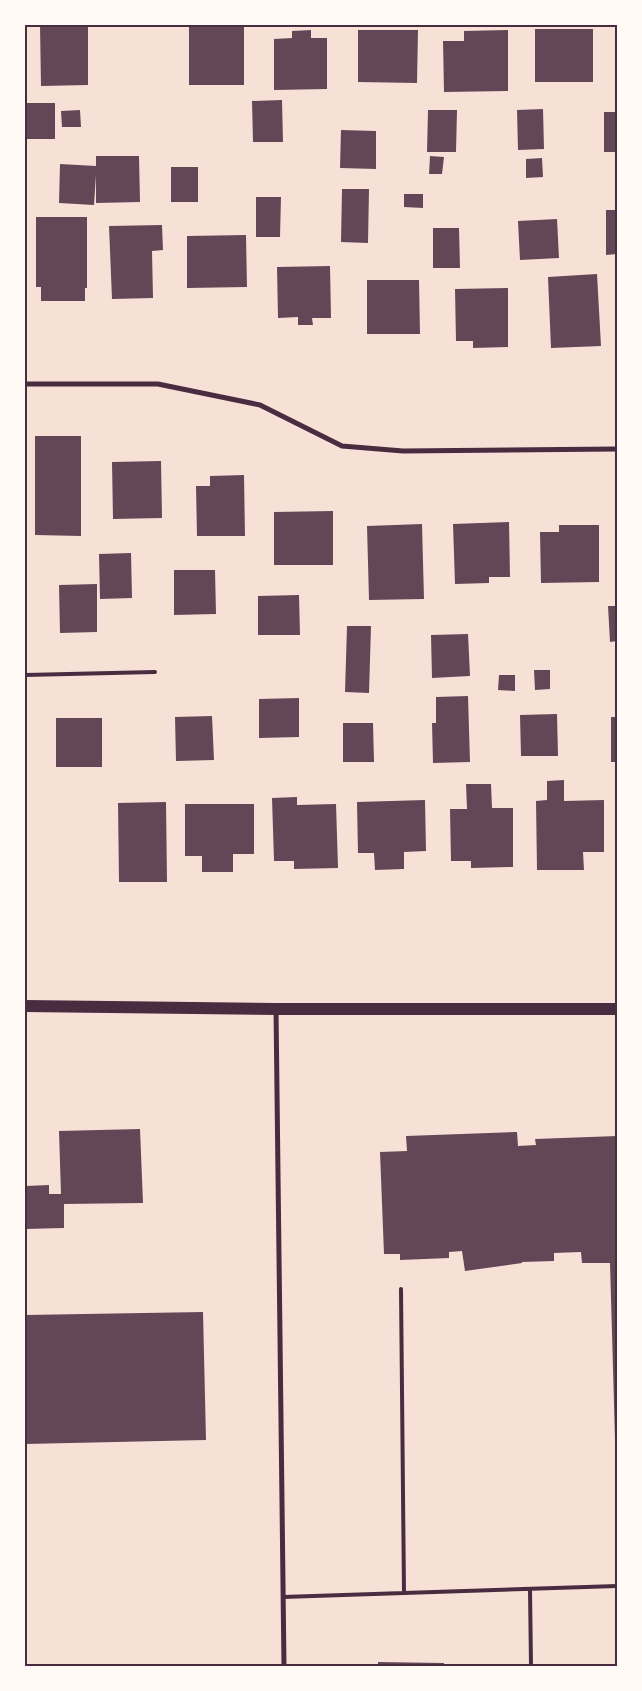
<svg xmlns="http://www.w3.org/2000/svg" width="642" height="1691" font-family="'Noto Serif',serif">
<rect width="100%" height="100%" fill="#f7e1d7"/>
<!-- building -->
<path fill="#644757" d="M 40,25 L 88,25 L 88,85 L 41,86 Z
M 189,25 L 244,25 L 244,85 L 189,85 Z
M 535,29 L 593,29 L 593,82 L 535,82 Z
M 311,30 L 311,38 L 327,38 L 327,89 L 274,90 L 274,39 L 292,38 L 292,31 Z
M 358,30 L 418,30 L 417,83 L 358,82 Z
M 508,30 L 508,91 L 444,92 L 443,41 L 464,41 L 464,31 Z
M 282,100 L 283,142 L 253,142 L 252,101 Z
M 25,103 L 55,103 L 55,139 L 25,139 Z
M 543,109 L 544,149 L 518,150 L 517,110 Z
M 80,110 L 81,127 L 62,127 L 61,111 Z
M 428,110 L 457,110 L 456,152 L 427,152 Z
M 604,112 L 617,112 L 617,152 L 604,152 Z
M 341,130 L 376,131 L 376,169 L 340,168 Z
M 96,156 L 139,156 L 140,202 L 96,203 L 96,175 L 94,205 L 59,203 L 60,164 L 96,166 Z
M 430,156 L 444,157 L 442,174 L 429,174 Z
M 542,158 L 543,177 L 526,178 L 526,159 Z
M 171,167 L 198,167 L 198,202 L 171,202 Z
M 342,189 L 369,189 L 368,243 L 341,242 Z
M 404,194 L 423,194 L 423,208 L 404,207 Z
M 256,197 L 281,197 L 280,237 L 256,237 Z
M 606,210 L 617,210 L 617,254 L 606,255 Z
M 36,217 L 87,217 L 87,288 L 85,288 L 85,301 L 41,301 L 41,287 L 36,287 Z
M 557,219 L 559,258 L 520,260 L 518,221 Z
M 162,225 L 163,250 L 152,251 L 153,298 L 112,299 L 109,226 Z
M 433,228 L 459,228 L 460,268 L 433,268 Z
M 246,235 L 247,287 L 187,288 L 187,236 Z
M 330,266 L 331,318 L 312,318 L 313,325 L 298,325 L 298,317 L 278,318 L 277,267 Z
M 597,274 L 601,346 L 551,348 L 548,277 Z
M 367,280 L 419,280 L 420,334 L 367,334 Z
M 508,288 L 508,347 L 473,348 L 473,341 L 456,341 L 455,289 Z
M 35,436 L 81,436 L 81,536 L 35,535 Z
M 161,461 L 162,518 L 113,519 L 112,462 Z
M 244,475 L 245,536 L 197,536 L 196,486 L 210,486 L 210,476 Z
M 333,511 L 333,565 L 274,565 L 274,512 Z
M 509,522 L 510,577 L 489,577 L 489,583 L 455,584 L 453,524 Z
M 422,524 L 424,599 L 369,600 L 367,526 Z
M 559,525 L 599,525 L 599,582 L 541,583 L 540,532 L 559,532 Z
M 131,553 L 132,598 L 100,599 L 99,554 Z
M 174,570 L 215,570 L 216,614 L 174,615 Z
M 97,584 L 97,632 L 60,633 L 59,585 Z
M 299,595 L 300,635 L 258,635 L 258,596 Z
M 608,606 L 617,606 L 617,641 L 610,642 Z
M 347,626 L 371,626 L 369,693 L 345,692 Z
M 468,634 L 470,676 L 432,678 L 431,635 Z
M 534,670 L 550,670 L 550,689 L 535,690 Z
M 499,675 L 515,675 L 515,691 L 498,690 Z
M 468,696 L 470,762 L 433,763 L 432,723 L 436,723 L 436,697 Z
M 299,698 L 299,737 L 259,738 L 259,699 Z
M 557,714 L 558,756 L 521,756 L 520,715 Z
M 212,716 L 214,760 L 176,761 L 175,717 Z
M 611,717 L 617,717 L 617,762 L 611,762 Z
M 56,718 L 102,718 L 102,767 L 56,767 Z
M 343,723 L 373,723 L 374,762 L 343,762 Z
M 564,780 L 564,801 L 604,800 L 604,852 L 583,852 L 584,870 L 537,870 L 536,801 L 547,800 L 547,781 Z
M 466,784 L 491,784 L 492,808 L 513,808 L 513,867 L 471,868 L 471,861 L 451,861 L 450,809 L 467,809 Z
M 297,797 L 297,805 L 336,804 L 338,868 L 294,869 L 294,861 L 274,861 L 272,798 Z
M 425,800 L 426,851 L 404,852 L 404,869 L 375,870 L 374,853 L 358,853 L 357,802 Z
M 166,802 L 167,882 L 119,882 L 118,803 Z
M 185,804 L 254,804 L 254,854 L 233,854 L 233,872 L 202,872 L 202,856 L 185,856 Z
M 140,1129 L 143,1203 L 64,1204 L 64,1228 L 25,1229 L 25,1186 L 49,1185 L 49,1194 L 61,1194 L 59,1131 Z
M 517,1132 L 518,1146 L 536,1145 L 535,1139 L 617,1136 L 617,1439 L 615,1439 L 610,1263 L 582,1263 L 581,1252 L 554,1253 L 554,1261 L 522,1262 L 522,1263 L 465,1271 L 462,1251 L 449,1252 L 449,1258 L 400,1260 L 400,1254 L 384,1254 L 380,1152 L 407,1151 L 406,1136 Z
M 203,1312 L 206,1440 L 25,1444 L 25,1315 Z
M 378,1662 L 444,1663 L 444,1666 L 378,1666 Z"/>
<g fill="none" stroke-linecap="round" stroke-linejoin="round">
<!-- service -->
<path stroke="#4a2c40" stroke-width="4" d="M 25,675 L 155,672
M 401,1289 L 404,1593
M 530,1589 L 531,1666
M 283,1597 L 617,1586"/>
<!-- minor -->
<path stroke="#4a2c40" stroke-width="5" d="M 25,384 L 158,384 L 260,405 L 342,446 L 403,451 L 617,449
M 276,1009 L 284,1666"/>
<!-- primary -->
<path stroke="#4a2c40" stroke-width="12" d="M 25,1006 L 276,1009 L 617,1009"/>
</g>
<!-- border -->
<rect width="642" height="1691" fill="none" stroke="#fffaf5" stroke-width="52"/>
<rect x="26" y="26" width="590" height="1639" fill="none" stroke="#4a2c40" stroke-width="2"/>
</svg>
